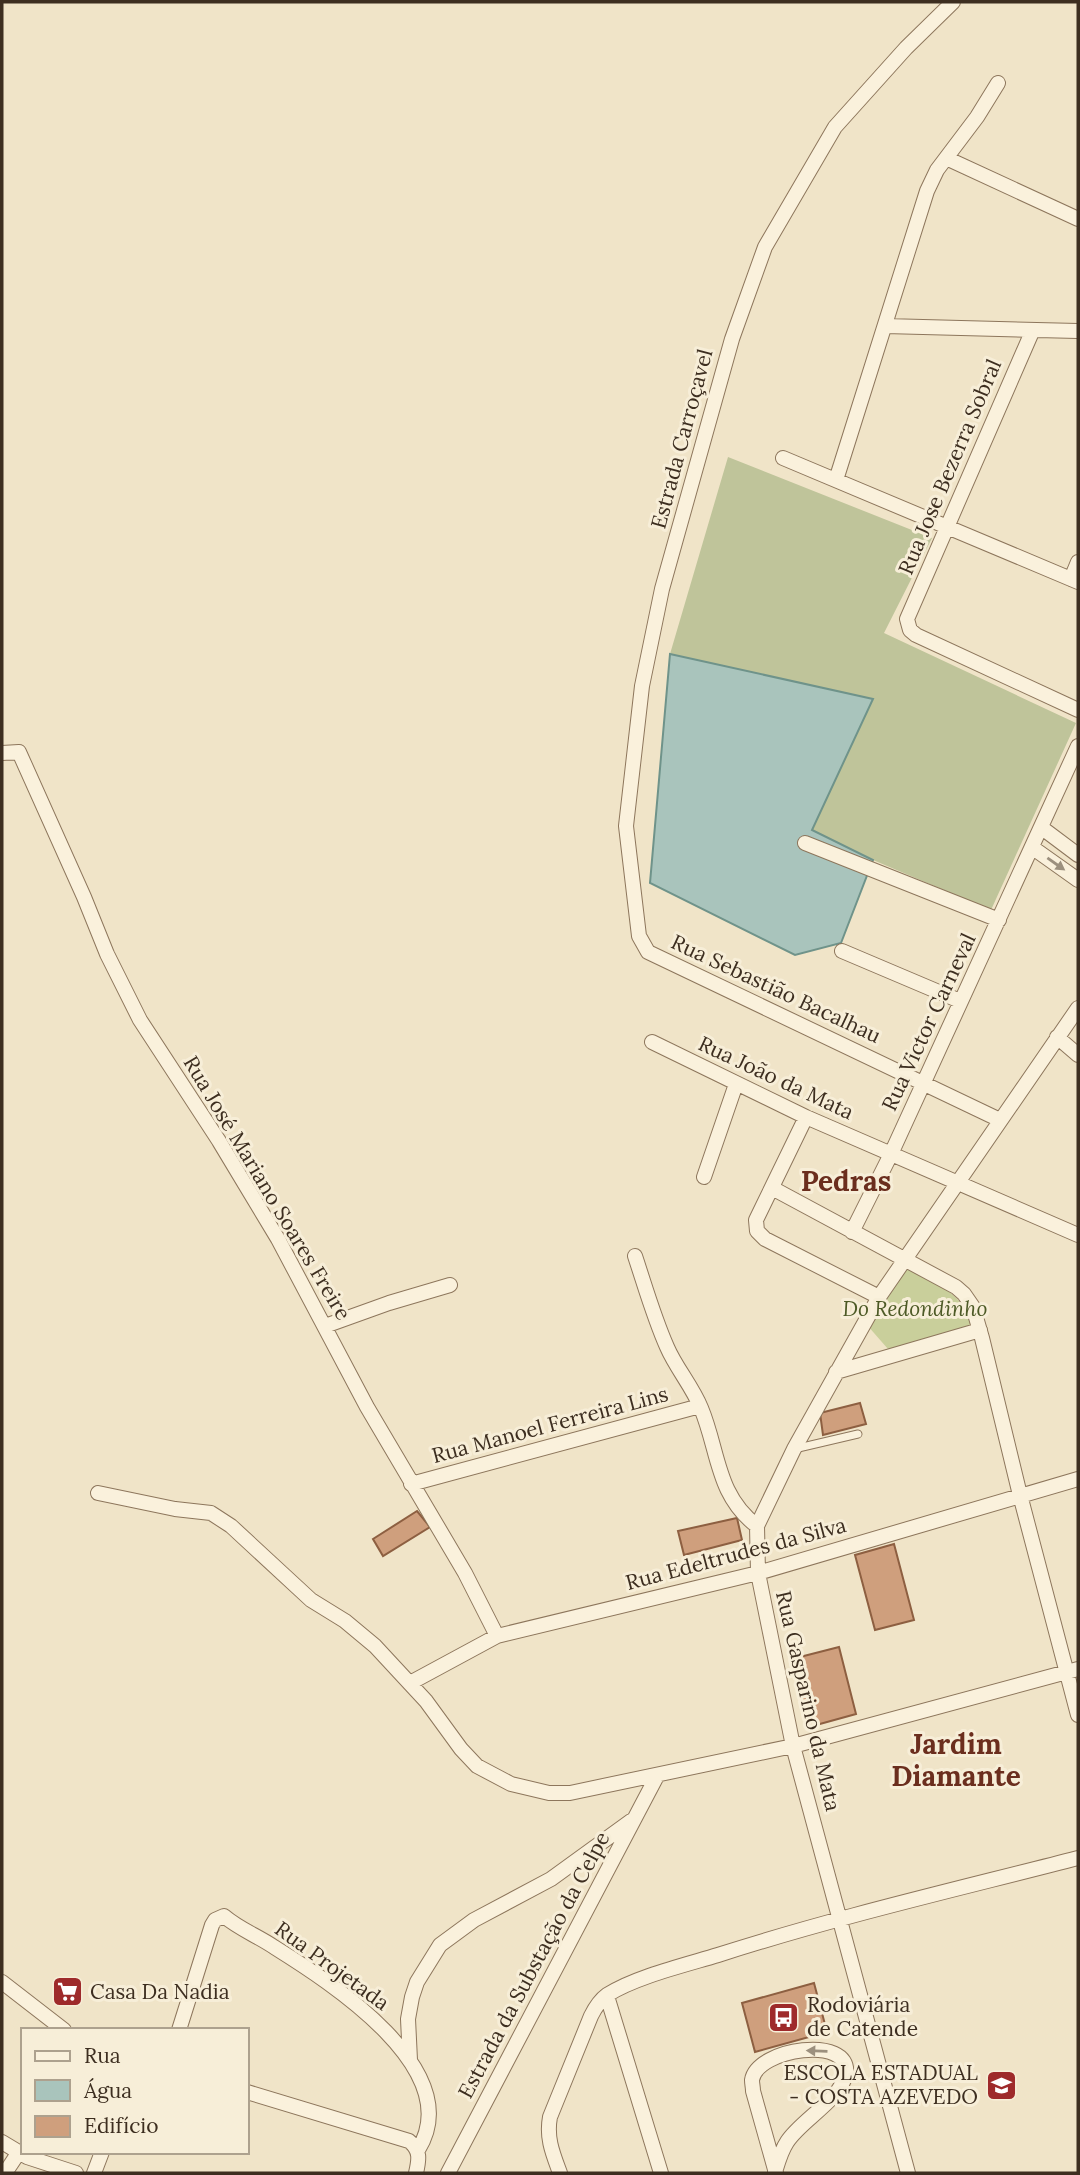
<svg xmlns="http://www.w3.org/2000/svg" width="1080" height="2175" font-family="Lora,serif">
<rect width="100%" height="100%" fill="#f0e4c8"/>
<!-- green -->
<path fill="#c9cf9b" d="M 904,1264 C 925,1276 973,1299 971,1327 L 888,1349 L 867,1325 Z"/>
<!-- cemetery -->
<path fill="#bfc49a" d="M 728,457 L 932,538 L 884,633 L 1076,723 L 991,910 L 873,860 L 812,830 L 873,699 L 670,654 Z"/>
<!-- water -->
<path fill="#a9c4bc" stroke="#6f938a" stroke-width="2" d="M 670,654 L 873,699 L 812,830 L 873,860 L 841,943 L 795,955 L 650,883 Z"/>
<!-- building -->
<path fill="#cf9f7d" stroke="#8d5f41" stroke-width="2" d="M 860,1403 L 866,1424 L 823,1435 L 820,1413 Z
M 417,1511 L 430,1527 L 383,1556 L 373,1539 Z
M 737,1518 L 742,1540 L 684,1555 L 678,1531 Z
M 894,1544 L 914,1620 L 875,1630 L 855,1555 Z
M 839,1647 L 856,1714 L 809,1727 L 792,1659 Z
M 814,1983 L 827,2032 L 755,2052 L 742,2003 Z"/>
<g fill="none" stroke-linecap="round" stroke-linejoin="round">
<defs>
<path id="lane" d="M 794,1449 L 858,1434"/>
<path id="street" d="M 953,2 L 906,48 L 835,127 L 765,247 L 732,339 L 662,589 L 642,686 L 626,826 L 639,936 L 648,952 L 1000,1120
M 946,158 L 1078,219
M 885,326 L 1078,331
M 1032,332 L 907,619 L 910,630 L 916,635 L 1078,710
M 783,458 L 1078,582
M 836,480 L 927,191 L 937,170 L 977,117 L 998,83
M 1071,579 L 1078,562
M 2,753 L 19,752 L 84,897 L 107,954 L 140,1020 L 219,1141 L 278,1239 L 367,1407 L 465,1573 L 497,1636
M 1042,828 L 1078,855
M 805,843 L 999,920
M 1033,848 L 1078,880
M 842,951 L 960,1001
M 1057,1037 L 1078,1055
M 652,1042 L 806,1117 L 1078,1235
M 806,1117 L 756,1220 L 757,1231 L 765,1239 L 879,1297
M 704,1177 L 736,1084
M 772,1188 L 956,1287 L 964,1294 L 973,1307 L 982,1338 L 1020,1495 L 1078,1715
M 852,1232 L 891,1154 L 1078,746
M 635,1256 C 645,1286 654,1318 667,1347 C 676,1368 692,1386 701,1408 C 719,1451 716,1495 757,1526
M 325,1326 L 389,1303 L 450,1285
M 836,1372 L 980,1330
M 411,1484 L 700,1406
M 98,1493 L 175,1509 L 211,1513 L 231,1526 L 311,1600 L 345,1621 L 375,1646 L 426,1701 L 461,1749 L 477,1766 L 511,1784 L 549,1793 L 570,1793 L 793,1746 L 1078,1669
M 410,1683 L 497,1636 L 758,1573 L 1078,1479
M 2,1982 L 64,2030
M 607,1996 L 661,2173
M 179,2030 L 212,1925 L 215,1920 L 224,1916 C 239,1929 258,1936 274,1947 C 330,1982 468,2070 418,2150
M 410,2060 L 408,2019 L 412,1997 L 417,1982 L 440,1945 L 474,1920 L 551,1879 L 631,1821
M 247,2092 L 409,2141 C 421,2150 419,2160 416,2173
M 2,2142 L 27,2157 L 76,2173
M 775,2172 C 778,2162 781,2151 787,2142 C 801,2120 842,2099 846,2073 C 851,2035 757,2048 752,2080 C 752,2084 753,2087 753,2091 L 776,2173
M 5,2173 L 19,2152
M 94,2173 L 102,2152
M 448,2173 L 657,1776
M 560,2173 C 553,2154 546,2138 550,2117 L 591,2016 C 595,2008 600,2000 607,1995 C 635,1977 685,1965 718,1955 C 836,1917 958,1889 1078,1858
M 908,2173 L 793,1746 L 758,1573 L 757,1526 L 794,1449 L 879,1297 L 1078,1008"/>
</defs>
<!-- lane casing -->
<use href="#lane" stroke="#8d765c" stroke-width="9"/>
<!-- street casing -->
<use href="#street" stroke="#8d765c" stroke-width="16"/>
<!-- lane -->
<use href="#lane" stroke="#faf1dc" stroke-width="7"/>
<!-- street -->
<use href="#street" stroke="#faf1dc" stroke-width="14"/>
</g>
<!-- one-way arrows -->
<defs><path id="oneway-solid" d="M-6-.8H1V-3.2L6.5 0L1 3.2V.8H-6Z" transform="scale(1.75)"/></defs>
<g fill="#9c907e">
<use href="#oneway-solid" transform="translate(1056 864) rotate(35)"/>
<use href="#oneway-solid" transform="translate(817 2051) rotate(-178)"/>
</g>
<!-- icons -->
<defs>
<symbol id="supermarket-square" viewBox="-11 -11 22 22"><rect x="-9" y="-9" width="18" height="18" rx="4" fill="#9e2a2b" stroke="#f7eed8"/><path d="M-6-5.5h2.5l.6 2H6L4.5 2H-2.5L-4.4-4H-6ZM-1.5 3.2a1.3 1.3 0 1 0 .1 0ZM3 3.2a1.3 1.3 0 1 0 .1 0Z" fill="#fff"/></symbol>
<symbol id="bus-square" viewBox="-11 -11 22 22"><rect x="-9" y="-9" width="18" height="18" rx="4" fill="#9e2a2b" stroke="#f7eed8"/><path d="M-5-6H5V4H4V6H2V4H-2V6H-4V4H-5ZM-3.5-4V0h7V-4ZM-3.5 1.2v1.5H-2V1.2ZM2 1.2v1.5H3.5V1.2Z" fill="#fff"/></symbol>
<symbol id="school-square" viewBox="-11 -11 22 22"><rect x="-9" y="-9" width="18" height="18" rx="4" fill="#9e2a2b" stroke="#f7eed8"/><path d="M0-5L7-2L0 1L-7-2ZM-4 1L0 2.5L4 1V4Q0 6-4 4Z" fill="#fff"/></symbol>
</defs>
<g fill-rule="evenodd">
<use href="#supermarket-square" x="50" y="1974" width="35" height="35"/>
<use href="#bus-square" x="766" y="2000" width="35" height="35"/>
<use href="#school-square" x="984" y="2068" width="35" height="35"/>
</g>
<g text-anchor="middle" stroke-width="6" stroke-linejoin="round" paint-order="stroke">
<!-- street labels -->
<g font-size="21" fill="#3d2e20" stroke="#f7eed8">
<text transform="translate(682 439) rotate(-75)" y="7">Estrada Carroçavel</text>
<text transform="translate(950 467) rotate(-67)" y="7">Rua Jose Bezerra Sobral</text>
<text transform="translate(776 989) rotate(25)" y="7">Rua Sebastião Bacalhau</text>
<text transform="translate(929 1022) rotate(-65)" y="7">Rua Victor Carneval</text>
<text transform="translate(776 1078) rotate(25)" y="7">Rua João da Mata</text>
<text transform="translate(267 1188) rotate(59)" y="7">Rua José Mariano Soares Freire</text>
<text transform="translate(550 1425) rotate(-15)" y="7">Rua Manoel Ferreira Lins</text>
<text transform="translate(736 1554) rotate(-15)" y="7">Rua Edeltrudes da Silva</text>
<text transform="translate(808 1701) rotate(77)" y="7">Rua Gasparino da Mata</text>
<text transform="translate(534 1965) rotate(-62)" y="7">Estrada da Substação da Celpe</text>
<text transform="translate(332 1966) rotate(36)" y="7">Rua Projetada</text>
</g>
<!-- park labels -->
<g font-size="21" font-style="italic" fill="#4d5a26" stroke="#f7eed8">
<text x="915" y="1316">Do Redondinho</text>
</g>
<!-- poi labels -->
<g font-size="21" fill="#3d2e20" stroke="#f7eed8" text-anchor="start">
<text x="90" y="1999">Casa Da Nadia</text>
<text x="807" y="2012">Rodoviária<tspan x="807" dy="24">de Catende</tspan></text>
<text x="978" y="2080" text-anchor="end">ESCOLA ESTADUAL<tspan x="978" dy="24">- COSTA AZEVEDO</tspan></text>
</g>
<!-- district labels -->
<g font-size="28" font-weight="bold" fill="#6b2e1e" stroke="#f7eed8">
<text x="846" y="1191">Pedras</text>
<text x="956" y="1754">Jardim<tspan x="956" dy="32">Diamante</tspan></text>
</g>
</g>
<!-- border -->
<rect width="1080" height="2175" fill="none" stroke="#3d2e20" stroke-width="7"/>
<!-- legend -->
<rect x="21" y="2028" width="228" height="126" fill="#f7eed8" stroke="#ada18e" stroke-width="2"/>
<rect x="35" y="2051" width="35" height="10" fill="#faf1dc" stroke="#ada18e" stroke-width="2"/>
<text x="84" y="2063" font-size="21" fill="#3d2e20">Rua</text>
<rect x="35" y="2080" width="35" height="21" fill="#a9c4bc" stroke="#ada18e" stroke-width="2"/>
<text x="84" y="2098" font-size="21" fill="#3d2e20">Água</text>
<rect x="35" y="2116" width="35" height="21" fill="#cf9f7d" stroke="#ada18e" stroke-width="2"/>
<text x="84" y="2133" font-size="21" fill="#3d2e20">Edifício</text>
</svg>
